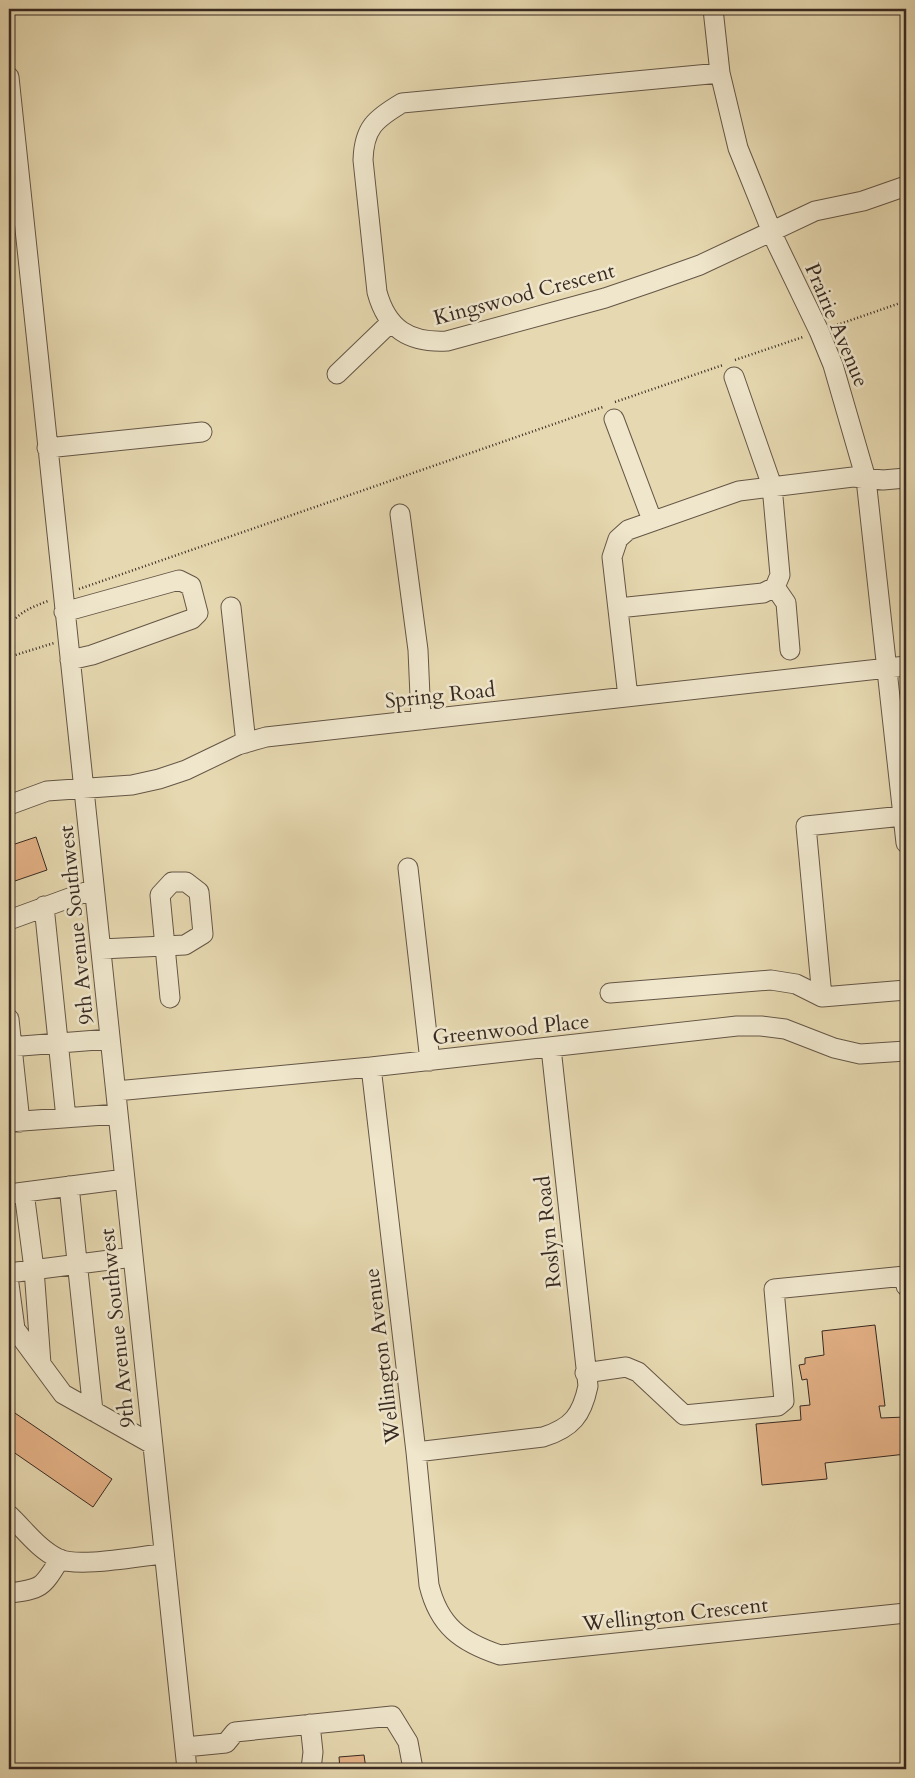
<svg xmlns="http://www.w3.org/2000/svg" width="915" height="1778" font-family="Cardo,serif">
<rect width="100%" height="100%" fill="#e6d8b0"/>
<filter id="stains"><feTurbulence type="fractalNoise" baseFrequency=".004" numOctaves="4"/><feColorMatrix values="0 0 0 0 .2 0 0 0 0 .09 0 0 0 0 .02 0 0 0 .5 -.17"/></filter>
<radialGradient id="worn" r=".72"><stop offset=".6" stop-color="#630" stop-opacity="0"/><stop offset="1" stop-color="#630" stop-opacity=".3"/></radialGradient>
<!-- building -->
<path fill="#e3b186" stroke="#382a22" d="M 36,837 L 47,870 L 9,883 L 9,846 Z
M 875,1325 L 885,1406 L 879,1406 L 881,1418 L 905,1417 L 906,1454 L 825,1463 L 827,1479 L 762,1485 L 756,1424 L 801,1420 L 800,1406 L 810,1405 L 807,1379 L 802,1380 L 799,1365 L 805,1364 L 805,1358 L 824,1355 L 822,1331 Z
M 9,1409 L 112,1479 L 93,1507 L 9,1449 Z
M 364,1755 L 366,1769 L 340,1769 L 339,1757 Z"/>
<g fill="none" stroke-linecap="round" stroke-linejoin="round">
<defs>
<path id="minor" d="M 713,9 L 720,73 L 738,148 L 776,242 L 819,331 L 833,365 L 866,479 L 906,843
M 720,73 L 402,103 C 375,119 364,128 363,160 L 377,292 C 387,329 409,343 447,341 L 605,298 L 652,282 L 700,265 L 815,211 L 863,201 L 906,186
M 9,77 L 187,1769
M 337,374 L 391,322
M 614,419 L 652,520
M 47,448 L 202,432
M 400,514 L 418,650 L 421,720
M 775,587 L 786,603 L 790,650
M 231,607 L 246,743
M 618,608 L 763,593 L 775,587 L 780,575 L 772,486 L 734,377
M 64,612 L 179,580 L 191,586 L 198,613 L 192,619 L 92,655 L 70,660
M 628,697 L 612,557 L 618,539 L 628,530 L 739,491 L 853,477 L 883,480 L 906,478
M 9,805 L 47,791 L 132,785 L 159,779 L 186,770 L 238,745 L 266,737 L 906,666
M 408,868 L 430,1061
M 44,906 L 66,1118
M 9,920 L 94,889
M 101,949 L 185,945 L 203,934 L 199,892 L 186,882 L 172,882 L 160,895 L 170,998
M 610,993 L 771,980 L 796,984 L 822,997 L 906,990
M 822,997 L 806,826 L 903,816
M 9,1019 L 20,1122
M 9,1047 L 110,1039
M 371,1067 L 416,1452 L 429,1585 C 439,1626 461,1642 500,1655 L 906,1613
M 116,1091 L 371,1067 L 737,1026 L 761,1026 L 785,1029 L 834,1048 L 860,1054 L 906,1051
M 9,1122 L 118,1114
M 69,1186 L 93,1411
M 24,1192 L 34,1269 L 41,1364
M 9,1194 L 125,1179
M 9,1273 L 133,1257
M 9,1284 L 15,1329
M 9,1331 L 15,1329 L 63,1394 L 152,1444
M 585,1373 L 626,1367 L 638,1372 L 684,1415 L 778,1406 L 784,1401 L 774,1289 L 905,1276 L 906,1286
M 416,1452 L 543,1437 C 572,1428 582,1415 588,1386 L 551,1048
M 9,1515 C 24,1529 39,1550 59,1559 C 79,1568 139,1556 163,1554
M 9,1593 C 42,1589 42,1588 60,1559
M 310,1724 L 313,1752 L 311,1769
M 185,1747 L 226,1743 L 235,1732 L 392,1716 L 408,1742 L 413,1769"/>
</defs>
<!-- minor casing -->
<use href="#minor" stroke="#645646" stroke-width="21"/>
<!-- path -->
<path stroke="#382a22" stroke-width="2.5" stroke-dasharray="1 2.5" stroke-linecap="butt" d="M 834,326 L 906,301
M 735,360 L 803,337
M 615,402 L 723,365
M 79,589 L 603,407
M 9,626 C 19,612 32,607 48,601
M 9,657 L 54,643"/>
<!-- minor -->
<use href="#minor" stroke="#efe6cc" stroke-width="19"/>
</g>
<g text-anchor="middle" stroke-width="5" stroke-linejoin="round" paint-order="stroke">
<!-- street labels -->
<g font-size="21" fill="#382a22" stroke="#efe6cc">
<text transform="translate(524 294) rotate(-15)" y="7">Kingswood Crescent</text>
<text transform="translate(837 325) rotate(67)" y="7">Prairie Avenue</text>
<text transform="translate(440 695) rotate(-6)" y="7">Spring Road</text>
<text transform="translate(76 925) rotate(-96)" y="7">9th Avenue Southwest</text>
<text transform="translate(511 1029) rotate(-6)" y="7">Greenwood Place</text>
<text transform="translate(548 1232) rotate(-96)" y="7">Roslyn Road</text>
<text transform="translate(117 1328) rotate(-96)" y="7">9th Avenue Southwest</text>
<text transform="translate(382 1356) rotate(-97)" y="7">Wellington Avenue</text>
<text transform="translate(675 1614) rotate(-6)" y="7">Wellington Crescent</text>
</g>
</g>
<!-- margin -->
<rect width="915" height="1778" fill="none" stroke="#e6d8b0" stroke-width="30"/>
<rect x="10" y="10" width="895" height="1758" fill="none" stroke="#382a22" stroke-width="2.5"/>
<rect x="15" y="15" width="885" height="1748" fill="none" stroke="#382a22"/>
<rect width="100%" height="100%" filter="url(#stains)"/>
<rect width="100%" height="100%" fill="url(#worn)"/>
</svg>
